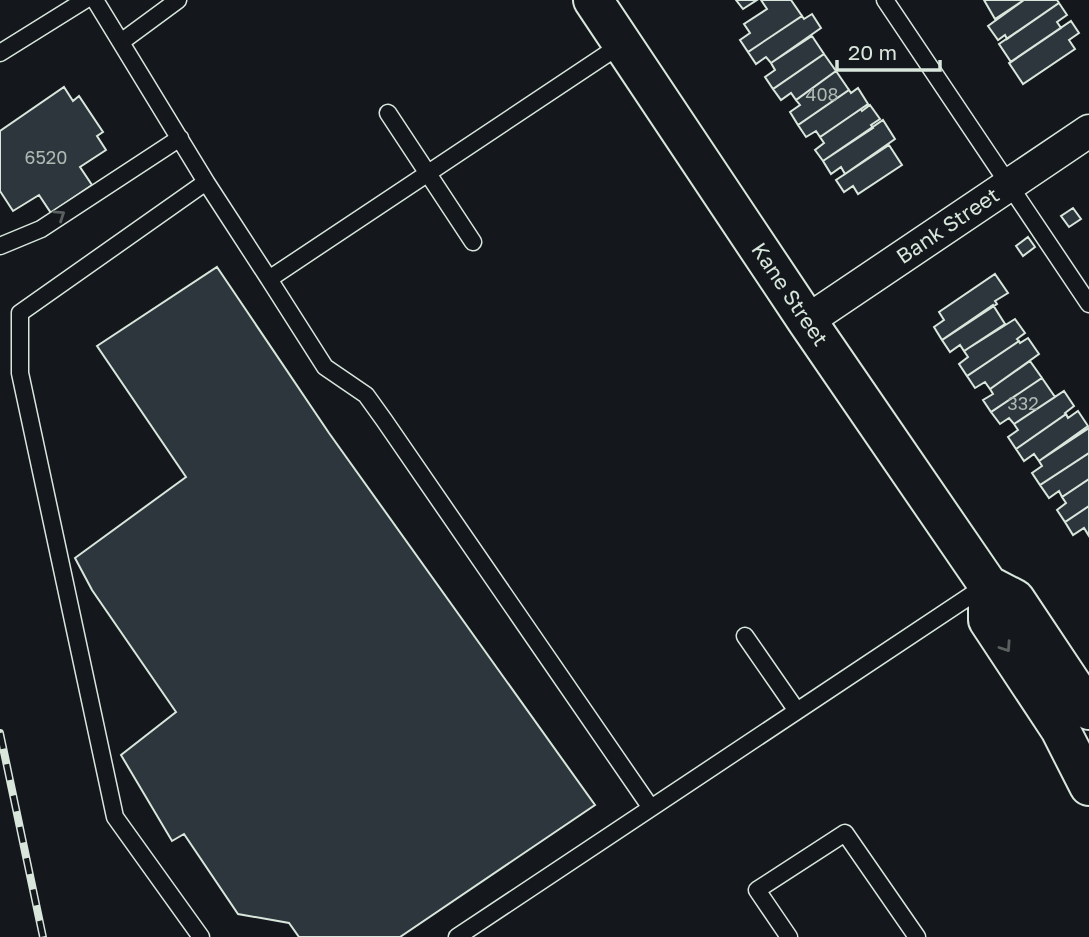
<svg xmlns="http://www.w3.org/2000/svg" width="1089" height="937" font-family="'Golos Text',sans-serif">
<rect width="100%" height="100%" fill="#14181c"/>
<!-- building -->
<path fill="#2c363c" stroke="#d8e6dc" stroke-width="2" d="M 736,0 L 757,0 L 743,9 Z
M 761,0 L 791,0 L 802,16 L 748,52 L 740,40 L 750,33 L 744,24 L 767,9 Z
M 984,0 L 1024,0 L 995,19 Z
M 1024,0 L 1057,0 L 1059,3 L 1007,39 L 1005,35 L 998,40 L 988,26 Z
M 1059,3 L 1067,15 L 1057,22 L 1061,28 L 1011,62 L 999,44 Z
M 812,14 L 821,28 L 771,63 L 766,57 L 756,64 L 748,52 L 802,16 L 804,19 Z
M 1071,21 L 1079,33 L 1069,40 L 1075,49 L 1023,84 L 1009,63 Z
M 812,36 L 824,54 L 773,89 L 765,77 L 775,70 L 771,63 Z
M 824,54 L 836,71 L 796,100 L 791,93 L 781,100 L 773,89 Z
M 836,71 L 849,90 L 798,125 L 790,112 L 800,105 L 796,100 Z
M 64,87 L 73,101 L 79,96 L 103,132 L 97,136 L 106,150 L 80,167 L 92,185 L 51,213 L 39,195 L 13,211 L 0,191 L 0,131 Z
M 858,88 L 868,104 L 820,137 L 816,131 L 806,137 L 798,125 L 849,90 L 851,93 Z
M 870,105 L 880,119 L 871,125 L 873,128 L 823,161 L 815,150 L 824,143 L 820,137 L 861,109 L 862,111 Z
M 883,120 L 895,139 L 845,174 L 841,167 L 831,174 L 823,161 Z
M 889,145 L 902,165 L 858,194 L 853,186 L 844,192 L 836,180 Z
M 1073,208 L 1081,219 L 1069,227 L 1061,216 Z
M 1028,237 L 1035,247 L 1023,256 L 1016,246 Z
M 217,267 L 329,433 L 595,805 L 400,937 L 299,937 L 289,923 L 238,914 L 184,834 L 172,841 L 121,755 L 176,712 L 92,590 L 75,558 L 186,477 L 97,346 Z
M 995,274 L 1008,293 L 995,301 L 997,304 L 942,340 L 934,327 L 944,320 L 939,312 Z
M 993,305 L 1005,324 L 964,351 L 960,345 L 950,352 L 942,340 Z
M 1015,319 L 1025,333 L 1017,339 L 1019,341 L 967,376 L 959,364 L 968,357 L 964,351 Z
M 1028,338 L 1039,354 L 990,389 L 985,382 L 975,388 L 967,376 L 1019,341 L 1020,343 Z
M 1030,361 L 1042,378 L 991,412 L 983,400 L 993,394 L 990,389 Z
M 1042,378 L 1055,397 L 1014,424 L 1009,418 L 1000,424 L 991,412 Z
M 1064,391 L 1074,406 L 1065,413 L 1066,414 L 1016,449 L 1008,437 L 1018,430 L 1014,424 Z
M 1078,411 L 1088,426 L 1039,461 L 1034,454 L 1024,461 L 1016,449 L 1066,414 L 1068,418 Z
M 1089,428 L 1089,453 L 1040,485 L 1032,473 L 1042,466 L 1039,461 Z
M 1089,453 L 1089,479 L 1062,497 L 1059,491 L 1049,498 L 1040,485 Z
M 1089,479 L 1089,506 L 1065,522 L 1057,510 L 1066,503 L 1062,497 Z
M 1089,506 L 1089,536 L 1084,528 L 1073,535 L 1065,522 Z"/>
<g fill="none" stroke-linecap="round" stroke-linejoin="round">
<defs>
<path id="lane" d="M 95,0 L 206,182 L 20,313 L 20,373 L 115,817 L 201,937
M 885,0 L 1089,304
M 121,42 L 178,0
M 0,53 L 85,0
M 388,113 L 473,242
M 206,182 L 269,279 L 622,44
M 0,246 L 41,229 L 180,138
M 269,279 L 325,367 L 366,395 L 384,420 L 651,808
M 745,636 L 797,711
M 457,937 L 985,586
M 789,937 L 757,890 L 845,833 L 917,937"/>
<g id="street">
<path id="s1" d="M 807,321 L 1089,131"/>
</g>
<g id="secondary">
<path id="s2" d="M 593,0 L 807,321 L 988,585 L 1015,599 L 1089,710"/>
<path d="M 988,585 L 988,620 L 1060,729 L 1089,786"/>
</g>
</defs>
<!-- lane casing -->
<use href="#lane" stroke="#d8e6dc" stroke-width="19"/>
<!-- street casing -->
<use href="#street" stroke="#d8e6dc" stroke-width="35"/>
<!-- secondary casing -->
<use href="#secondary" stroke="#d8e6dc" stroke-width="42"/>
<!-- lane -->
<use href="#lane" stroke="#14181c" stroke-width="16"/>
<!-- street -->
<use href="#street" stroke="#14181c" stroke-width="32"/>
<!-- secondary -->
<use href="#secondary" stroke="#14181c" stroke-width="38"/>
<defs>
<path id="rail" d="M 0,733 L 43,937"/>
</defs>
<!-- rail casing -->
<use href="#rail" stroke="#d8e6dc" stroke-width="8"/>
<!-- rail -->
<use href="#rail" stroke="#14181c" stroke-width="5" stroke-dasharray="16" stroke-linecap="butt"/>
</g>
<!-- one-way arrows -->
<defs><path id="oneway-chevron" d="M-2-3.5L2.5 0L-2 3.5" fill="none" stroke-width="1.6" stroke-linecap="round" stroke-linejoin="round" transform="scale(1.75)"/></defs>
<g stroke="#59605f">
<use href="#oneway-chevron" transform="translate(60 215) rotate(-34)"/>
<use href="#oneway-chevron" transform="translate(1006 647) rotate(56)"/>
</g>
<g text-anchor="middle" stroke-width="5" stroke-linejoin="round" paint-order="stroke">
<!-- number labels -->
<g font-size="18" fill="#adbab4">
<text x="822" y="101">408</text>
<text x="46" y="164">6520</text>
<text x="1023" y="410">332</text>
</g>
<!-- street labels -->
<g font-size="21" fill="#d8e6dc" stroke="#14181c">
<text dy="7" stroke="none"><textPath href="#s1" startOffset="170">Bank Street</textPath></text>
<text dy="7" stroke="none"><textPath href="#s2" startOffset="354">Kane Street</textPath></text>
</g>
</g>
<!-- scale -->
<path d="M837 60v10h103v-10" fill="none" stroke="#d8e6dc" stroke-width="3.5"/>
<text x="848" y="60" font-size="21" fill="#d8e6dc" stroke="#14181c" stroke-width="5" paint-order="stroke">20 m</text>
</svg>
